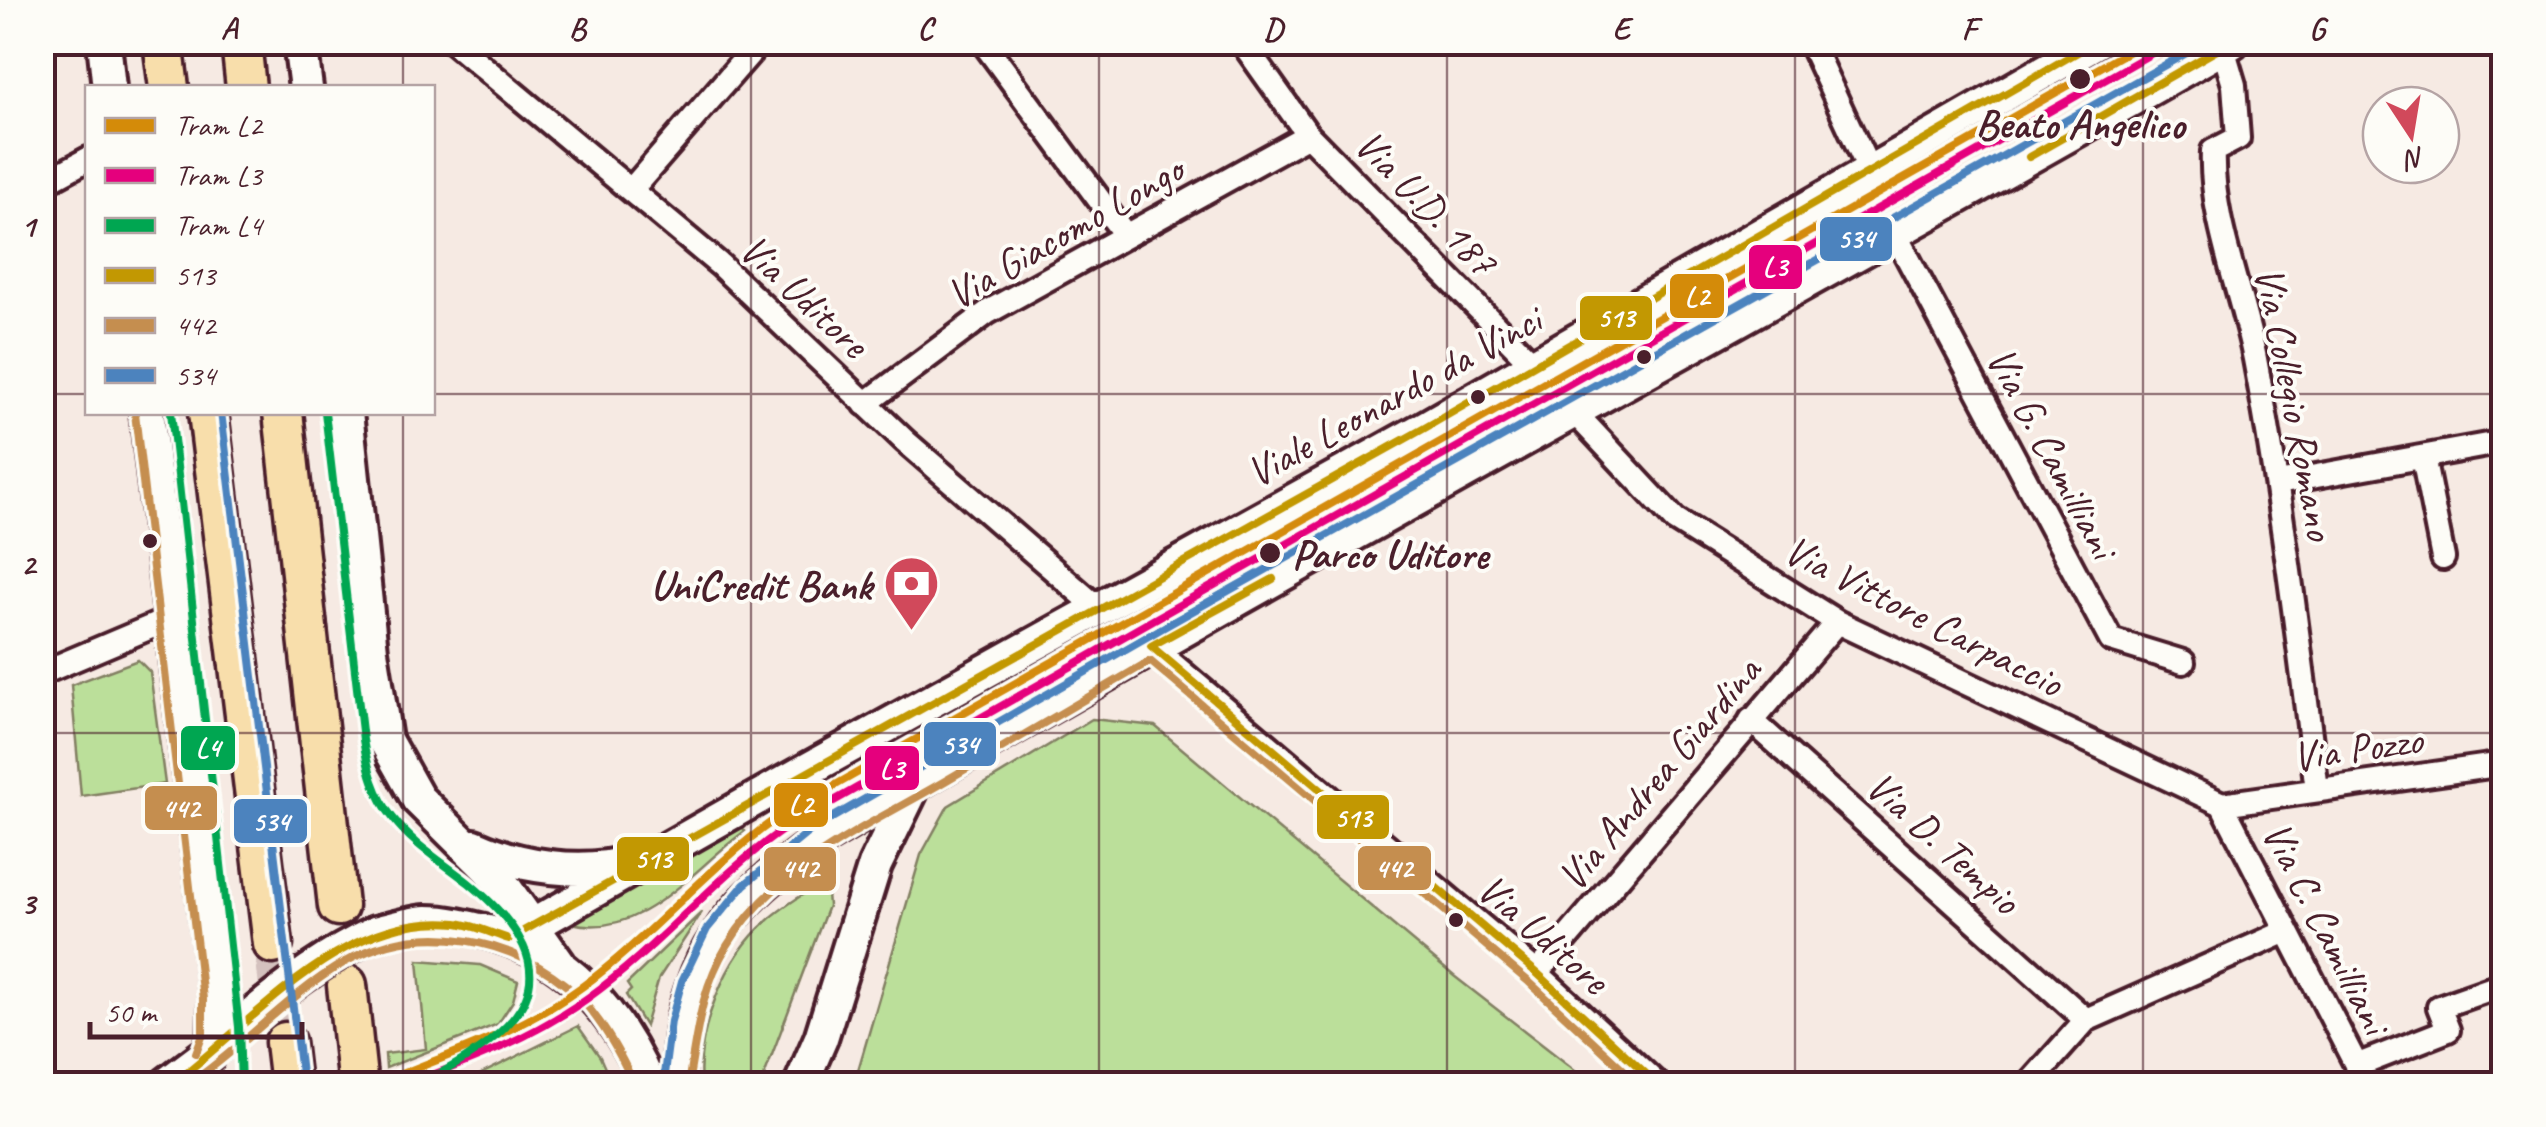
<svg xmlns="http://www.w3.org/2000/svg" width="2546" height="1127" font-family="Caveat,sans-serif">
<rect width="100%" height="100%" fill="#f6eae3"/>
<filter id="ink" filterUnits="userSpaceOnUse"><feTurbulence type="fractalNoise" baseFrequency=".01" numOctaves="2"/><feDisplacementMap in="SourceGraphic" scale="20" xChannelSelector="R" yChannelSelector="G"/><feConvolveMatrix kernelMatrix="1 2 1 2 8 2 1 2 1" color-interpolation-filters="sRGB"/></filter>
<g filter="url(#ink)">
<!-- green -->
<path fill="#bbdf9a" stroke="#827f62" stroke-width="2.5" d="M 138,660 L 150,672 L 165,784 L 81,796 L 71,685 Z
M 1092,719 L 1155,726 L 1454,976 L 1593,1084 L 854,1084 L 921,855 L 948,806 Z
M 742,827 L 745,831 C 692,869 643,940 571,923 Z
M 826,880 L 828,906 L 761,1084 L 701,1084 C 696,1030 725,957 767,921 C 784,905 806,893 826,880 Z
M 702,912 L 659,978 L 645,1026 L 626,995 L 631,990 L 627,984 Z
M 418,960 L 480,965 L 518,981 L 513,1001 L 498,1024 L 386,1068 L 385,1054 L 426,1049 Z
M 578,1026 L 600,1057 L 612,1084 L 461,1084 Z"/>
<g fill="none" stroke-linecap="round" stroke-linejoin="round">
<!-- primary-tunnel -->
<path stroke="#d4c1be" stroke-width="38" stroke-dasharray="38 19" stroke-linecap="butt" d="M 273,944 L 285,1042"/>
<defs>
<path id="street" d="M 453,42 L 720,265 L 905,441 L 1099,609
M 983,42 L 1126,236
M 1242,42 L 1308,135 L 1534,365
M 1810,42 L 1870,172
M 2223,48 L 2234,85 L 2238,138 L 2213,151 C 2210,219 2242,292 2255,359 C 2282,502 2299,646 2317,790
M 42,184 L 88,159
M 631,190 L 751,52 L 753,42
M 1894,232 L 2111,640 L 2183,662
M 865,404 L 988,312 L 1308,135
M 1575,413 L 1675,520 L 1837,622 L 2222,804
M 2423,457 L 2443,558
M 2278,483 L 2498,443
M 1151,646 L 1537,973 L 1657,1084
M 42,673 L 172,618
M 1751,720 L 2086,1020
M 2222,804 L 2366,1084
M 2222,804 L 2504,764
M 1537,973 L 1837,622
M 2356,1066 L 2448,1030 L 2439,1007 L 2504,984
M 2029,1084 L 2086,1020 L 2287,931"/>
<path id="secondary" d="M 104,42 L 109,88
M 300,42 L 306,88
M 147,412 L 216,998 L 215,1036 L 208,1057
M 346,412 L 371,651 L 385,740 L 418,799 L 498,878 L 559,964
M 474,846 C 520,867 581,876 631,862
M 375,933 C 392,929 410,923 427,922 C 448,922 468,927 488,932 C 566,953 617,1012 648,1084
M 509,939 L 780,785 L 1423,429 L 2096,42
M 167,1084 L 223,1042
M 675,1084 C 680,1062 680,1038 685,1015 C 705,929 751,890 819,840 C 1285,566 1762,311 2232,42
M 801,1084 L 821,1038 L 875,865 L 914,785"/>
<path id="primary" d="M 163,42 L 169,88
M 241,42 L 246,88
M 208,412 L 273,944
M 283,412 L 338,906
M 347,985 L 357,1078
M 285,1042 L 290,1084"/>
</defs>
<!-- street casing -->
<use href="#street" stroke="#4a1f2b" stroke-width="30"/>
<!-- secondary casing -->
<use href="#secondary" stroke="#4a1f2b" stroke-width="40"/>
<!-- primary casing -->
<use href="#primary" stroke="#4a1f2b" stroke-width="45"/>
<!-- street -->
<use href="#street" stroke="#fdfcf7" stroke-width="22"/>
<!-- secondary -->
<use href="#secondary" stroke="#fdfcf7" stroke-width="32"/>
<!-- primary -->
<use href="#primary" stroke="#f8deab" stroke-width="38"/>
<defs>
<path id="secondary-bridge" d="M 251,1016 C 290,984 328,955 375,933"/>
</defs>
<!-- secondary-bridge casing -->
<use href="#secondary-bridge" stroke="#4a1f2b" stroke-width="40" stroke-linecap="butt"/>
<!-- secondary-bridge -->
<use href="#secondary-bridge" stroke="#fdfcf7" stroke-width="32"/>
<defs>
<path id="bus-1" d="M 2029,157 L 2231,42
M 1273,579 L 1151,646 L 1537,973 L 1657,1084
M 177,1084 L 187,1072 C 265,1010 347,912 457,923 C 474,925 493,934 509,939 L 1423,429 L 2095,42"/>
<path id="bus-2" d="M 135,413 L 203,999 L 203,1034 L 196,1053
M 189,1084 C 244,1047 287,995 345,962 C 421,919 515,937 577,995 C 602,1020 620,1053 634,1084
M 688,1084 C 697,1035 700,990 727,946 C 774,867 868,826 945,781 C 1013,741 1081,701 1150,661 L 1529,982 L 1639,1084"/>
<path id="bus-3" d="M 221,412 L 302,1082
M 663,1082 L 671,1021 L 682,981 L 707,929 L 744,885 L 811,830 L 1164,627 L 2206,42"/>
</defs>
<!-- bus-1 casing -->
<use href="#bus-1" stroke="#fdfcf7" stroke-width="15"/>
<!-- bus-2 casing -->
<use href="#bus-2" stroke="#fdfcf7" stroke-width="15"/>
<!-- bus-3 casing -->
<use href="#bus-3" stroke="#fdfcf7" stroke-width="15"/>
<!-- bus-1 -->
<use href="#bus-1" stroke="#c29802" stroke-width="8"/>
<!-- bus-2 -->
<use href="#bus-2" stroke="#c58e4f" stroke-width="8"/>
<!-- bus-3 -->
<use href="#bus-3" stroke="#4c83be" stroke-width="8"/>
<defs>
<path id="tram-1" d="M 375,1084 C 446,1056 521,1032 583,986 C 651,936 705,870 774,820 L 2145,42"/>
<path id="tram-2" d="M 408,1084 C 471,1061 534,1037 589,997 C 658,948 712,880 781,831 L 2152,53"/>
<path id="tram-3" d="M 171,412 L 239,1027 L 241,1084
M 325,412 L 363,740 C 368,768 375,796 393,818 C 413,845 443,862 469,883 C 582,976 523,1031 420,1084"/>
</defs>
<!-- tram-1 casing -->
<use href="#tram-1" stroke="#fdfcf7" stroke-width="15"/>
<!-- tram-2 casing -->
<use href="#tram-2" stroke="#fdfcf7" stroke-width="15"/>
<!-- tram-3 casing -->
<use href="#tram-3" stroke="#fdfcf7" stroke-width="15"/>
<!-- tram-1 -->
<use href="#tram-1" stroke="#d48b09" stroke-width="8"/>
<!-- tram-2 -->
<use href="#tram-2" stroke="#e5007d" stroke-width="8"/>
<!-- tram-3 -->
<use href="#tram-3" stroke="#00a651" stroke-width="8"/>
</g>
</g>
<!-- grid -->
<path fill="none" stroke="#4a1f2b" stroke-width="2.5" stroke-opacity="0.55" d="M 403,42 L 403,88M 751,42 L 751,1084M 1099,42 L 1099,1084M 1447,42 L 1447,1084M 1795,42 L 1795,1084M 2143,42 L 2143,1084M 42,394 L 88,394M 432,394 L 2504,394M 403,412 L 403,1084M 42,733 L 2504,733"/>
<!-- icons -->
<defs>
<symbol id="bank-pin" viewBox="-11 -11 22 30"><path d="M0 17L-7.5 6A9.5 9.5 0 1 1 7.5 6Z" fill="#d1495b" stroke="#fdfcf7"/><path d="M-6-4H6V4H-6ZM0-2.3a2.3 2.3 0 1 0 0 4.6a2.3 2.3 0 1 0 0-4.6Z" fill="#fff"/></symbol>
</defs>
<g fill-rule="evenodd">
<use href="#bank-pin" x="880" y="552" width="63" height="86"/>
</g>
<!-- markers -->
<g fill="#4a1f2b" stroke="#fdfcf7" stroke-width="4">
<circle cx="2080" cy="79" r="12"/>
<circle cx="1644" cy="357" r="9"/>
<circle cx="1478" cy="397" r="9"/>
<circle cx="150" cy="541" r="9"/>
<circle cx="1270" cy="553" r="12"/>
<circle cx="1456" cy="920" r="9"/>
</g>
<g text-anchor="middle" stroke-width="8" stroke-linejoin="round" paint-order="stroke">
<!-- stop labels -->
<g font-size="42" font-weight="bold" fill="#4a1f2b" stroke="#fdfcf7">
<text x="2080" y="138">Beato Angelico</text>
<text x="1292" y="568" text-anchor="start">Parco Uditore</text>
</g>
<!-- street labels -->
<g font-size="42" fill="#4a1f2b" stroke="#fdfcf7">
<text transform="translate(1427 202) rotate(46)" y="15">Via U.D. 187</text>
<text transform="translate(1064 231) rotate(-30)" y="15">Via Giacomo Longo</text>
<text transform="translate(805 295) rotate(43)" y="15">Via Uditore</text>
<text transform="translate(1393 395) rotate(-29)" y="15">Viale Leonardo da Vinci</text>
<text transform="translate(2296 403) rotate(79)" y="15">Via Collegio Romano</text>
<text transform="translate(2053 452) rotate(62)" y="15">Via G. Camilliani</text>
<text transform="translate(1924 615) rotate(27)" y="15">Via Vittore Carpaccio</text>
<text transform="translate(2357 747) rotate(-8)" y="15">Via Pozzo</text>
<text transform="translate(1658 773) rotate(-50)" y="15">Via Andrea Giardina</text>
<text transform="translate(1944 842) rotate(42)" y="15">Via D. Tempio</text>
<text transform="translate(2327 927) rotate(63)" y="15">Via C. Camilliani</text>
<text transform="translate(1544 933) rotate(41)" y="15">Via Uditore</text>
</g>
<!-- poi labels -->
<g font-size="42" font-weight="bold" fill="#4a1f2b" stroke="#fdfcf7" text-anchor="end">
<text x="872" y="599">UniCredit Bank</text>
</g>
</g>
<g stroke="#fdfcf7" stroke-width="4">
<rect x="1818" y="215" width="76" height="48" rx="10" fill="#4c83be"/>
<rect x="1747" y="243" width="57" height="48" rx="10" fill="#e5007d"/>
<rect x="1668" y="272" width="58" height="48" rx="10" fill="#d48b09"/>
<rect x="1578" y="294" width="76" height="48" rx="10" fill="#c29802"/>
<rect x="922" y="720" width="76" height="48" rx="10" fill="#4c83be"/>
<rect x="179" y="724" width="58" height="48" rx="10" fill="#00a651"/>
<rect x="863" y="744" width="58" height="48" rx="10" fill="#e5007d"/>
<rect x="772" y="781" width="58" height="48" rx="10" fill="#d48b09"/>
<rect x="143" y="784" width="76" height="48" rx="10" fill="#c58e4f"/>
<rect x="1315" y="793" width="76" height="48" rx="10" fill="#c29802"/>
<rect x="232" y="797" width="77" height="48" rx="10" fill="#4c83be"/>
<rect x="615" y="835" width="76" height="48" rx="10" fill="#c29802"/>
<rect x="1356" y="844" width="77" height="48" rx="10" fill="#c58e4f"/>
<rect x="762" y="845" width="76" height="48" rx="10" fill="#c58e4f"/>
</g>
<g font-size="28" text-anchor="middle" font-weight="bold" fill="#fff">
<text x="1856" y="248">534</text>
<text x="1775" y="276">L3</text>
<text x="1697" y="306">L2</text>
<text x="1616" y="327">513</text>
<text x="960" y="754">534</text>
<text x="208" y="757">L4</text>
<text x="892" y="778">L3</text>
<text x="801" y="814">L2</text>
<text x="181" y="818">442</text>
<text x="1353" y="827">513</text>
<text x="271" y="831">534</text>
<text x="653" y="868">513</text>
<text x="1394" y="878">442</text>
<text x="800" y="878">442</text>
</g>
<!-- margin -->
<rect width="2546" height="1127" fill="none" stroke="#fdfcf7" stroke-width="110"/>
<!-- legend -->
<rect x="85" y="85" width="350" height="330" fill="#fdfcf7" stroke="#b5a4a5" stroke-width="2.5"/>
<rect x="105" y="118" width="50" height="15" fill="#d48b09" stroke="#b5a4a5" stroke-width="2.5"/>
<text x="175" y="135" font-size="30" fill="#4a1f2b">Tram L2</text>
<rect x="105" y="168" width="50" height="15" fill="#e5007d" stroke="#b5a4a5" stroke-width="2.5"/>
<text x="175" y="185" font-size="30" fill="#4a1f2b">Tram L3</text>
<rect x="105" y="218" width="50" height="15" fill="#00a651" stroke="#b5a4a5" stroke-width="2.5"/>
<text x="175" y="235" font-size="30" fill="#4a1f2b">Tram L4</text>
<rect x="105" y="268" width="50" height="15" fill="#c29802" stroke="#b5a4a5" stroke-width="2.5"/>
<text x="175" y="285" font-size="30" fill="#4a1f2b">513</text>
<rect x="105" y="318" width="50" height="15" fill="#c58e4f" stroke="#b5a4a5" stroke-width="2.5"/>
<text x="175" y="335" font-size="30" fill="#4a1f2b">442</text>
<rect x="105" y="368" width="50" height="15" fill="#4c83be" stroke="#b5a4a5" stroke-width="2.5"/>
<text x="175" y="385" font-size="30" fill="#4a1f2b">534</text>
<!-- north arrow -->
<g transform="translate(2411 135) rotate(168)"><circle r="48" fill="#fdfcf7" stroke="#b5a4a5" stroke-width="2.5"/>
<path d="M0-8L18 38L0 25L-18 38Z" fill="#d1495b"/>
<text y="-15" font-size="28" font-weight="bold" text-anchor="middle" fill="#4a1f2b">N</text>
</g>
<!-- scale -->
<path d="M90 1022v15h212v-15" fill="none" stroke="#4a1f2b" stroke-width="5"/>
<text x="105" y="1022" font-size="30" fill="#4a1f2b" stroke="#fdfcf7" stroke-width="8" paint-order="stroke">50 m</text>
<rect x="55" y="55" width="2436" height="1017" fill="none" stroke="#4a1f2b" stroke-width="4"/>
<g font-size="32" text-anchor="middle" font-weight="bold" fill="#4a1f2b">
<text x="229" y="39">A</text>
<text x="577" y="39">B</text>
<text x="925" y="39">C</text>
<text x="1273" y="39">D</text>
<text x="1621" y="39">E</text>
<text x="1969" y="39">F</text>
<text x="2317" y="39">G</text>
<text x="28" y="236">1</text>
<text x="28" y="575">2</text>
<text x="28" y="914">3</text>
</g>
</svg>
